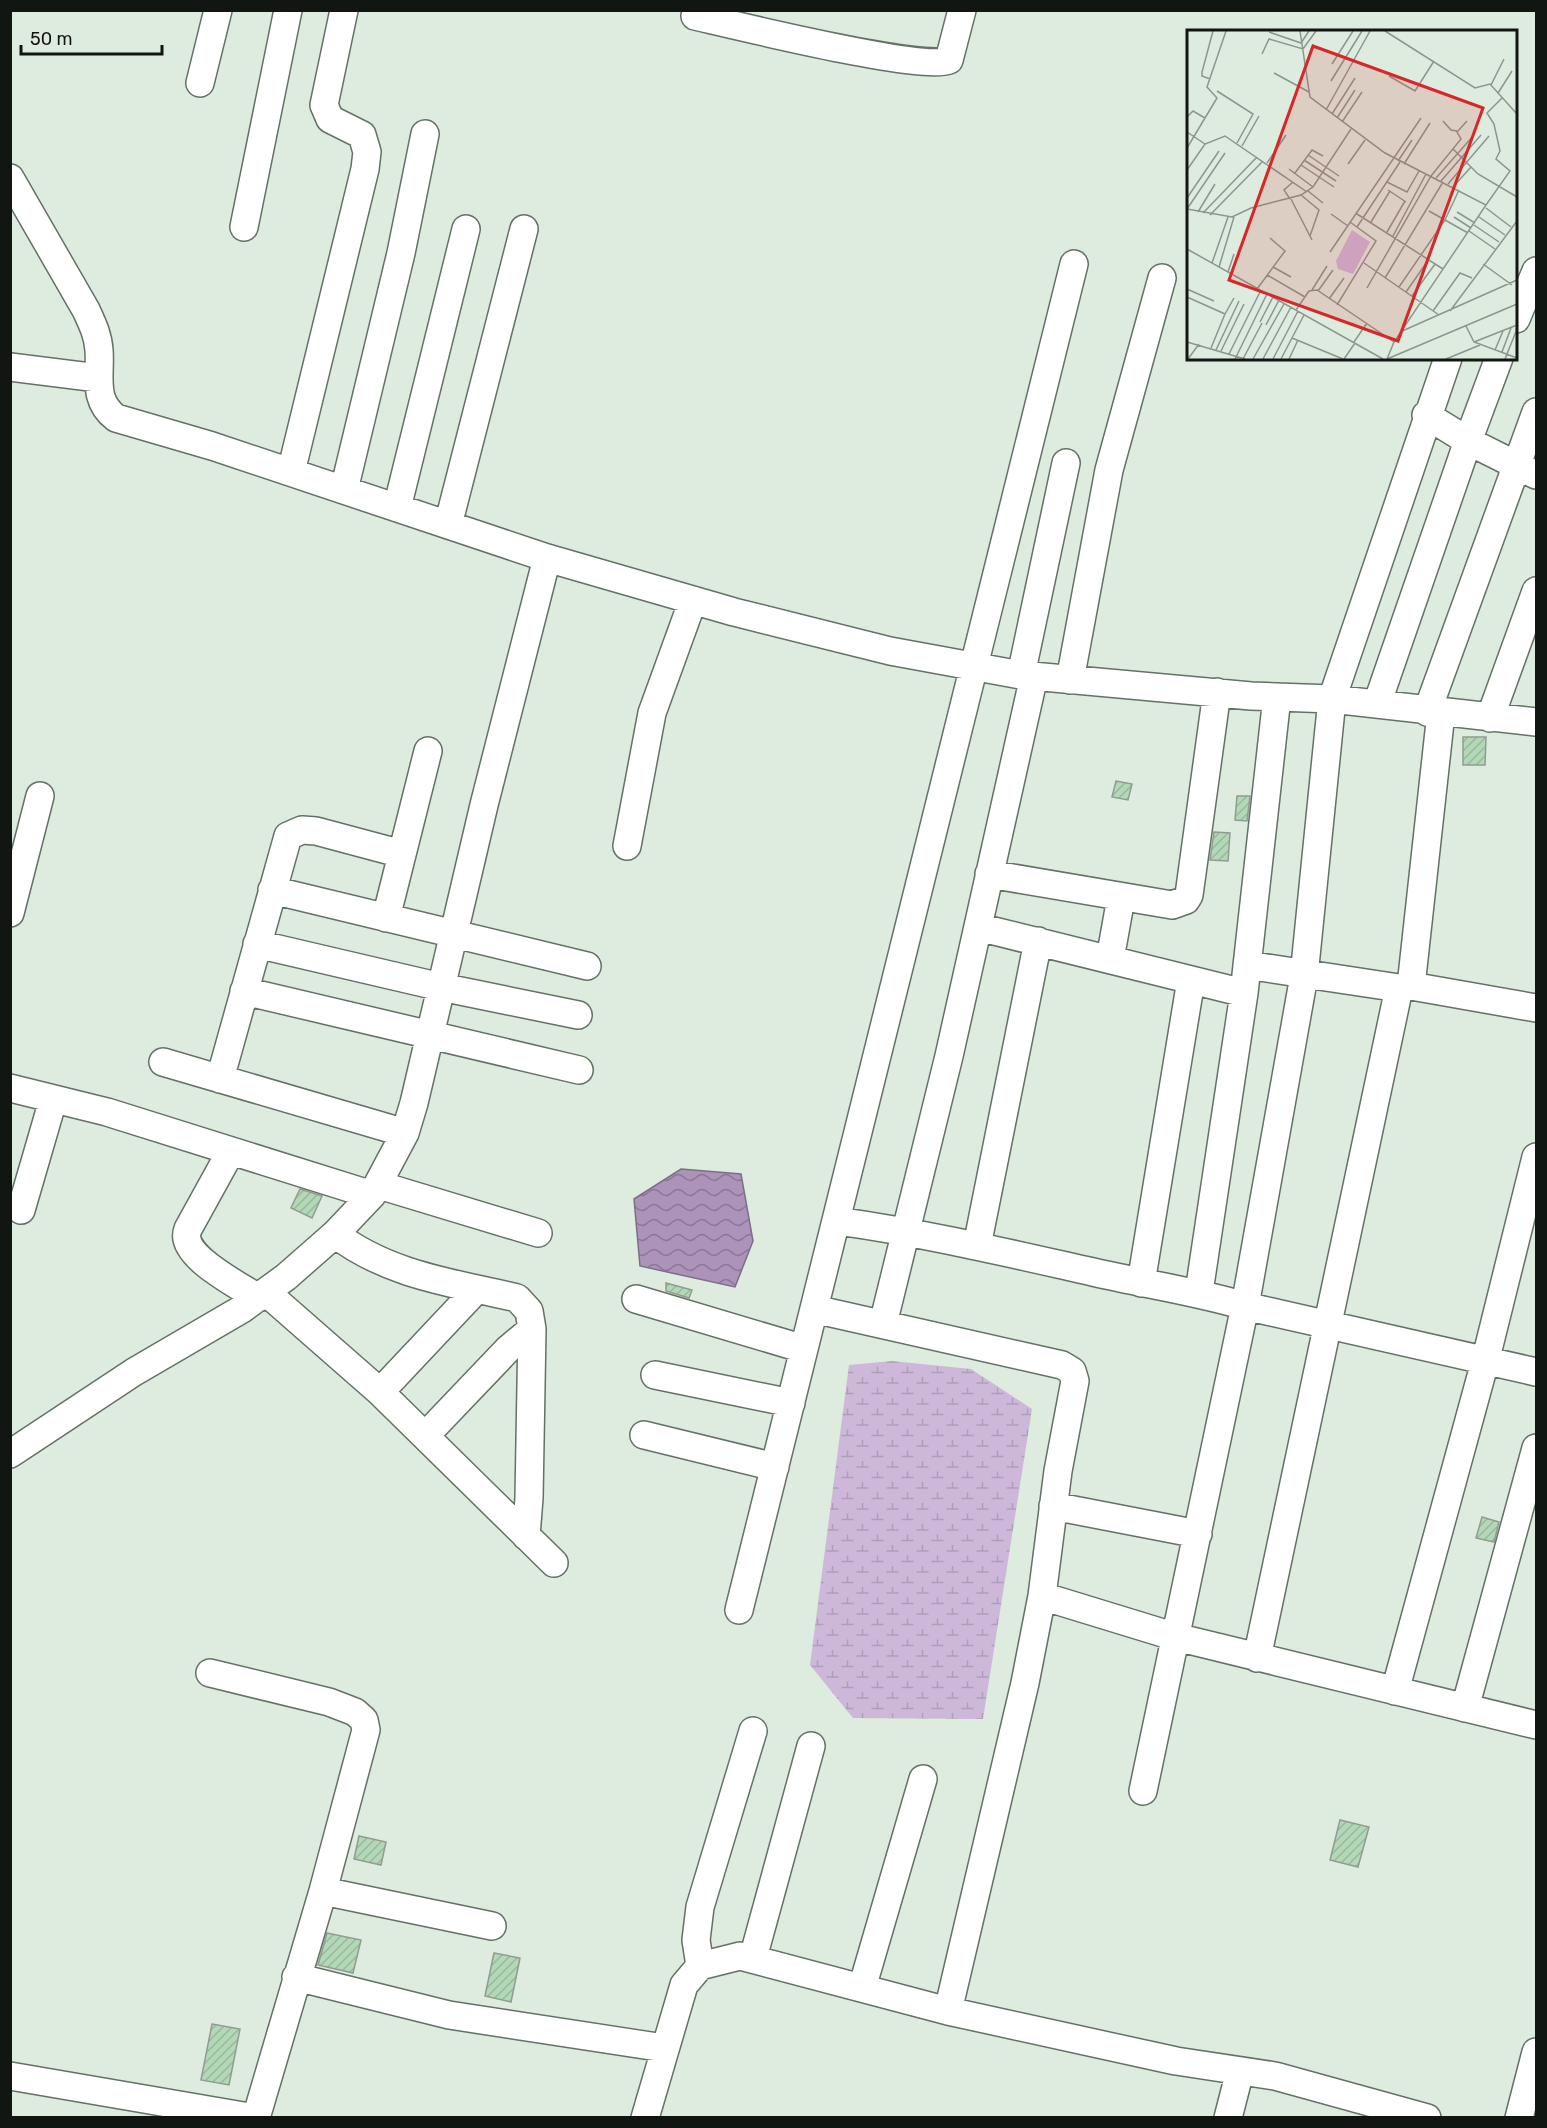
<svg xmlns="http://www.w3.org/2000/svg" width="1547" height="2128" font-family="Rubik,sans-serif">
<defs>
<pattern id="wetland-marsh" width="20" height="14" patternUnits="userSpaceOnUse" patternTransform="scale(1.5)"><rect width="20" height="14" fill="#cdb8da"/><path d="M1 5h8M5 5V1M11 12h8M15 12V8" fill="none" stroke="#af9dba"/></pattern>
<pattern id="water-waves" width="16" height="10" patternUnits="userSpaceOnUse" patternTransform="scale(1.5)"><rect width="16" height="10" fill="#ab93b9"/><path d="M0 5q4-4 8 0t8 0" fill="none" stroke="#8a7795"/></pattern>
<pattern id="building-hatch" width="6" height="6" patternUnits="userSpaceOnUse" patternTransform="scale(1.5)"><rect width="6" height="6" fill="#b3d8b7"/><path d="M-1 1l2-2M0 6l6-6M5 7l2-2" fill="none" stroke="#99b99c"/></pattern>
</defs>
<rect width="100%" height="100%" fill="#deebdf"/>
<!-- wetland -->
<path fill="url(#wetland-marsh)" d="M 892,1361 L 971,1369 L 1032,1409 L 983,1719 L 853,1718 L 810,1665 L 849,1365 Z"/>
<!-- water -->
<path fill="url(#water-waves)" stroke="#7d6e87" stroke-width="1.5" d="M 681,1169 L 741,1174 L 753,1241 L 735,1287 L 640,1266 L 634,1199 Z"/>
<!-- building -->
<path fill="url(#building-hatch)" stroke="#919c91" stroke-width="1.5" d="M 1463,737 L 1486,737 L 1485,765 L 1463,765 Z
M 1116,781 L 1132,784 L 1128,800 L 1112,797 Z
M 1237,796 L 1250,796 L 1247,821 L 1235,820 Z
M 1214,832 L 1230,833 L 1228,861 L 1210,860 Z
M 300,1189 L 322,1196 L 312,1218 L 291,1208 Z
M 666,1283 L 692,1290 L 689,1298 L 666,1291 Z
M 1482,1517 L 1499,1522 L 1494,1542 L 1476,1538 Z
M 1340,1820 L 1369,1827 L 1358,1867 L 1330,1860 Z
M 359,1836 L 386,1842 L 381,1865 L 354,1859 Z
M 327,1933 L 361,1940 L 353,1973 L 318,1965 Z
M 494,1953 L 520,1958 L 511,2002 L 485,1996 Z
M 212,2024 L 240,2029 L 229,2085 L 201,2080 Z"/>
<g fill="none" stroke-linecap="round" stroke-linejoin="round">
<defs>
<path id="minor" d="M 695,16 C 734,25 926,72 949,60 L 962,10
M 200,83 L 218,10
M 10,178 L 86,310 C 92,323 98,335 99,350 C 101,376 92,400 116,418 L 212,446 L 547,558 L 734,612 L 890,651 L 1021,675 L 1251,696 L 1332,699 L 1536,722
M 244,227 L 288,10
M 1516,319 L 1536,271
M 10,367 L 98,378
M 1426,415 L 1468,441 L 1536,475
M 291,472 L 365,169 L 367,152 L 362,135 L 330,119 L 324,105 L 344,10
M 344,490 L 401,253 L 425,134
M 397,508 L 466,229
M 448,525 L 524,229
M 1021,675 L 1066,463
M 1070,680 L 1109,470 L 1162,278
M 1377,704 L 1468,441 L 1499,358
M 1427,712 L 1536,412
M 1490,718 L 1536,591
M 627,846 L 652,713 L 693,600
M 989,874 L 1172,905 L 1186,900 L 1189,895 L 1217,692
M 272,890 L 587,966
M 10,913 L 40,796
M 386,918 L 428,751
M 978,927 L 1244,993
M 257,944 L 441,987 L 578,1015
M 1110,959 L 1121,898
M 1247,965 L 1399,988
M 1411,986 L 1536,1008
M 244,991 L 579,1070
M 163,1062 L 405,1133
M 220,1079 L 288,836 L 302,830 L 316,831 L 402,854
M 10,1088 L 107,1112 L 372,1195
M 231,1151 L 188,1229 C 177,1255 239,1285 258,1298
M 379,1185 L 538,1233
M 21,1210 L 53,1100
M 837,1221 C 924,1233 1008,1253 1093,1272 C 1144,1284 1195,1291 1245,1306 L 1536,1372
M 335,1234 C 388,1275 454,1283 517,1298 L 529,1311 L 532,1329 L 529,1498 L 526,1536
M 977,1246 L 1038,941
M 1141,1283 L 1191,980
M 1199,1292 L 1244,993 L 1277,697
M 267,1293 L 380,1392 L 554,1563
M 636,1299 L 804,1349
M 814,1309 L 1062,1365 L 1072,1371 L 1075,1381 L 1058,1471 L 1042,1596 L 1025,1683 L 948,2011
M 883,1324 L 949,1056 L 1034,676
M 655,1375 L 791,1403
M 380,1392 L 477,1289
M 644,1435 L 775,1467
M 425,1436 L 508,1349 L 532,1329
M 10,1454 L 134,1372 L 242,1309 L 286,1277 L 335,1234 L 372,1195 L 405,1133 L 414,1103 L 484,805 L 547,558
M 1053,1506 L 1198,1534
M 1042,1596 L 1176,1637 L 1536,1725
M 739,1610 L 1074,264
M 1257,1658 L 1399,988 L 1411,986 L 1441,713
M 210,1673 L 329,1702 L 355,1712 L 364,1720 L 366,1730 L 323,1891 L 256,2118
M 1395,1691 L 1486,1358 L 1536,1157
M 1465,1708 L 1536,1448
M 1143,1791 L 1245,1306 L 1304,976 L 1332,699 L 1448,358
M 323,1891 L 492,1926
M 753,1958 L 811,1746
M 700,1966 L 696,1940 L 700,1907 L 753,1731
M 296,1977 L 449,2015 L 664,2048
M 862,1988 L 923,1779
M 10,2076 L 255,2118
M 645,2118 L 684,1985 L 700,1966 L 740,1956 L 948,2011 L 1176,2061 L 1275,2076 L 1427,2118
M 1228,2118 L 1240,2071
M 1519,2118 L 1536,2052"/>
</defs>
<!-- minor casing -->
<use href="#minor" stroke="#657066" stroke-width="30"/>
<!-- minor -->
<use href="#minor" stroke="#fff" stroke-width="27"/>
</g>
<!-- overview -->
<g transform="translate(1187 30)">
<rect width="330" height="330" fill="#deebdf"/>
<path d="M 165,200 L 183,212 L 166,244 L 151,239 L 149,231 Z" fill="#cdb8da"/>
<path fill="none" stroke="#8c968d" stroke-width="1.5" d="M 113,1 L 123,67 L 198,123 L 299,175 L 207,312 L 200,329M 198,1 L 288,58 L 303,54 L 330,84M 82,2 L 114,13 L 122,1M 75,24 L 82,9 L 116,19 L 129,1M 145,34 L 166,1M 87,43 L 122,62M 202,46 L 228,61 L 247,31M 23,49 L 15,46 L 15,42 L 26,1M 144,51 L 175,1M 304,55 L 317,29M 30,61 L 66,84 L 50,113M 311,63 L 325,41M 139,80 L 183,1M 145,84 L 168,48M 0,87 L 6,81 L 18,88M 150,88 L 168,60M 256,91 L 264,100 L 270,101M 155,92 L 175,62M 0,102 L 18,114M 55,116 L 72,86M 0,118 L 30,68 L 20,57 L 39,1M 266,119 L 291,144 L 330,167M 121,125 L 152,146M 117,130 L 149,151M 211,131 L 225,110M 80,133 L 99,105M 161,134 L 178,110M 217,134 L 243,93M 114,135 L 147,157M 102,139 L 126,157M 0,140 L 18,114 L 38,106 L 120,162M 108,143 L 125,120 L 136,126M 249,148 L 287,105M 254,151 L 294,105M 200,152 L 220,162 L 232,141M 261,154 L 302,106M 266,157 L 284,137M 201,160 L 219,172M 121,161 L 136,173M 114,165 L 132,180 L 123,206M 0,168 L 32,121M 103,169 L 97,160 L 106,152M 104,169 L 125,210M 299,175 L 323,141 L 309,129 L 313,121 L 307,94 L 300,83 L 315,68M 299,178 L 324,197M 0,179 L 45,187 L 64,178 L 114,165 L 126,157 L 164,99M 0,179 L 38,123M 242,181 L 281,203M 11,182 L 28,154M 270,182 L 288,193M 16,183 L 70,127M 144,184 L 161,196M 170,184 L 256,239M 23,185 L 76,131M 267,187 L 284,198M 292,187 L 318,205M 184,192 L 203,161M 287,195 L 312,212M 170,197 L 213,132M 282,201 L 308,219M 200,202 L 218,171M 206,206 L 239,144M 0,219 L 196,329M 143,222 L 234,88M 25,233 L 41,187M 177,233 L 252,285M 296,234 L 325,255M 32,237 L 47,187M 86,237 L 104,247M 41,242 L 47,224M 80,245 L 118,267M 198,248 L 256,152M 212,257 L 258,190 L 272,160M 180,258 L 244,146 L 274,109 L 270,102 L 280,91M 0,259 L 27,271M 70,259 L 98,221 L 83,208M 125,260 L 140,236M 131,261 L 146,240M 219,262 L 242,229M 225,266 L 248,234M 0,267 L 38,284 L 24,318M 142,269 L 157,248M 150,275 L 189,211 L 163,192M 109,280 L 122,261 L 130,260 L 207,312M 246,281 L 273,243 L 285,248M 263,281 L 330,191M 38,284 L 47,268M 73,292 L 86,267M 79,295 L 92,270M 279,296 L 287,312 L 330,328M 213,302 L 330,250M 105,308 L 156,329M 0,312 L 58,329M 167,312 L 180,293M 287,312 L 330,295M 29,320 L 52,271M 308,320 L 316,301M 34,321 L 57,274M 315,322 L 324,298M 42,324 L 74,260M 1,329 L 12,314M 48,329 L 80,264M 56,329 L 75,293M 66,329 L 97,274M 76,329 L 104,277M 86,329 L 111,281M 94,329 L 117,285M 102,329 L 111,310M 157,329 L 168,313M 200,329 L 330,274M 259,329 L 293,315M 318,329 L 330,299"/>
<path fill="#d62828" fill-opacity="0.15" stroke="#d62828" stroke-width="3" d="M 126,16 L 296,78 L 211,311 L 42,250 Z"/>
<rect width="330" height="330" fill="none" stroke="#121612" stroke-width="3"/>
</g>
<!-- border -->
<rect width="1547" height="2128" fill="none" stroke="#121612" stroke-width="24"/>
<!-- scale -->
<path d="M21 45v9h141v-9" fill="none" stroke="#121612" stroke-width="3"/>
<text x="30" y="45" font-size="18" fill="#121612" stroke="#deebdf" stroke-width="4.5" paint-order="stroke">50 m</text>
</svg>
